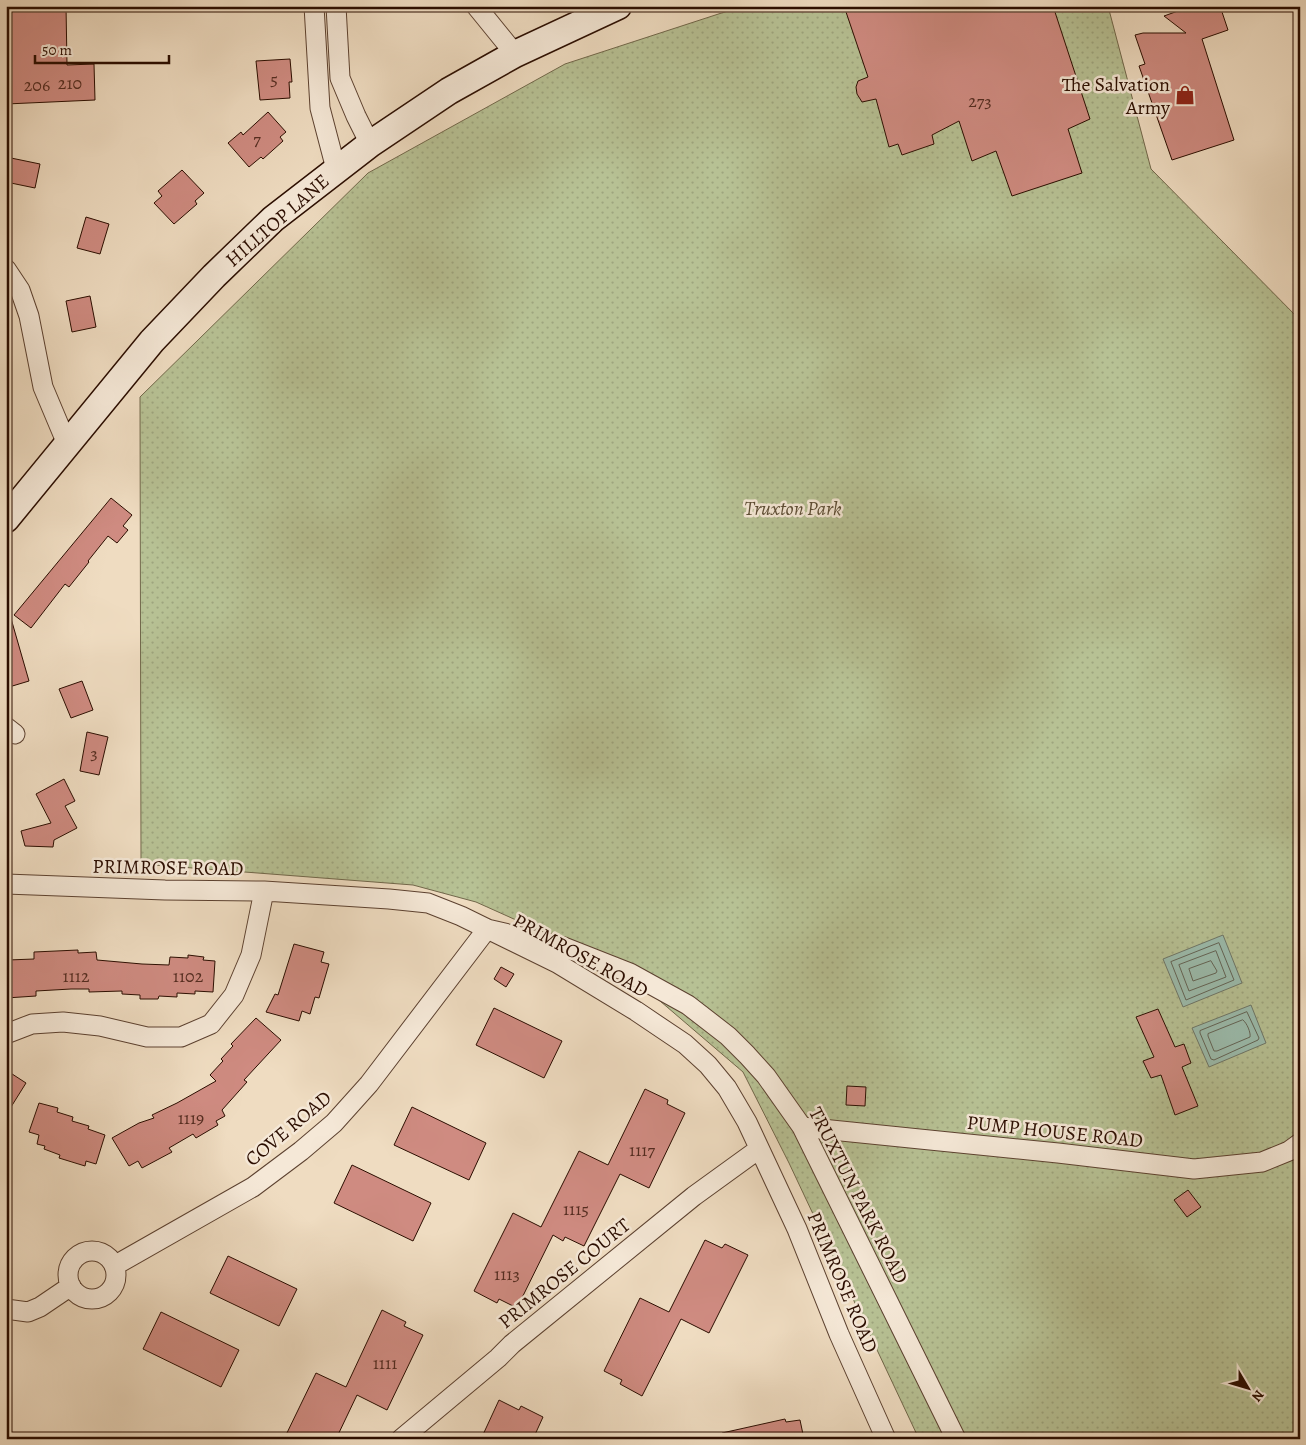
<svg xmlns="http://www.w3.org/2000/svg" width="1306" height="1445" font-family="Alegreya,serif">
<defs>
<pattern id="park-dots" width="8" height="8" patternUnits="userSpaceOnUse" patternTransform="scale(1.25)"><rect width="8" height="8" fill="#b7c194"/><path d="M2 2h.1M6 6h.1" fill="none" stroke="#9ea57e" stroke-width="1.8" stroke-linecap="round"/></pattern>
</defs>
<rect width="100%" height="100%" fill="#efdcc1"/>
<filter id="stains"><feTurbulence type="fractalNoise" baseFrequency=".004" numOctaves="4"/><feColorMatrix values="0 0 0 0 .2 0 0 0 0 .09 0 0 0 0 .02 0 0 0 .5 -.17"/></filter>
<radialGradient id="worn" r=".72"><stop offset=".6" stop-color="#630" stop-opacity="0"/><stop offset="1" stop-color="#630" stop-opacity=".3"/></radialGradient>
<!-- park -->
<path fill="url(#park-dots)" stroke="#71674a" d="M 743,6 L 1108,6 L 1151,169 L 1300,320 L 1300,1439 L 919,1439 L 789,1163 L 743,1072 L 653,995 L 545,933 L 476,902 L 413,885 L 141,864 L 140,397 L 368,173 L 565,64 Z"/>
<!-- water -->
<path fill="#9bbcad" stroke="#6e7668" d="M 1223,935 L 1242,983 L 1183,1007 L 1163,959 Z
M 1251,1005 L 1266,1043 L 1209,1067 L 1192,1028 Z"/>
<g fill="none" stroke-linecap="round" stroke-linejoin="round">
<!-- shore -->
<path stroke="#636456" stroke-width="1" d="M 1219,943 L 1234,980 L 1186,1000 L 1171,962 Z
M 1216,951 L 1226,977 L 1189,991 L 1179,965 Z
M 1211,961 L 1217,971 L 1216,973 L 1193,981 L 1189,969 Z
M 1247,1012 L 1259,1038 L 1258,1040 L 1214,1060 L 1211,1059 L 1200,1033 L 1200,1031 Z
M 1243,1020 C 1247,1023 1251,1033 1250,1037 L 1217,1051 L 1214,1051 L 1208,1036 L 1208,1034 Z"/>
</g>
<!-- building -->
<path fill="#cf8b81" stroke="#2b0d00" d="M 66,6 L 67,65 L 94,64 L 95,100 L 6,104 L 6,7 Z
M 844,6 L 1053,6 L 1090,119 L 1068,129 L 1082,173 L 1012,196 L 996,151 L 972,161 L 959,121 L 932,135 L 934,144 L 902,155 L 898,144 L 889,147 L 876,99 L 862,102 L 857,94 L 856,87 L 858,81 L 868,77 Z
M 1192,6 L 1220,6 L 1228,30 L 1202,39 L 1234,140 L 1172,160 L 1139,66 L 1145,64 L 1135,35 L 1143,33 L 1186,33 L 1164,16 Z
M 290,59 L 292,82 L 289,82 L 290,98 L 260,100 L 256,61 Z
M 268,112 L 286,132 L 280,137 L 283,141 L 263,159 L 261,157 L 249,167 L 228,143 L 241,132 L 243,135 Z
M 11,158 L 40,164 L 35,188 L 6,182 Z
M 182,170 L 204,193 L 195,201 L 197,204 L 174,224 L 154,203 L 162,196 L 158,191 Z
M 86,217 L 109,224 L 100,254 L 77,248 Z
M 90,296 L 96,327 L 72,332 L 66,301 Z
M 111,498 L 132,515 L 123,526 L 128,530 L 117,543 L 108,536 L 88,561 L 89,562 L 69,587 L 65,584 L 31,628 L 14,615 Z
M 10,615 L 29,681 L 9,687 L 6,680 L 6,616 Z
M 82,681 L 93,710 L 71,718 L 59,689 Z
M 87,732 L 108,737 L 99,775 L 80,771 Z
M 64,779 L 75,801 L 65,806 L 77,828 L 54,840 L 53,847 L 25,846 L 21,831 L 51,823 L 36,794 Z
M 294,944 L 324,952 L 321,962 L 329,964 L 319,998 L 315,997 L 310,1014 L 302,1011 L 299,1021 L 266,1012 L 275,994 L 278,995 Z
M 78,950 L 78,953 L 96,952 L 97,960 L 142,964 L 169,965 L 170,957 L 188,958 L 188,955 L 204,957 L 203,960 L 215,961 L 213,992 L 195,991 L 195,994 L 177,993 L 177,997 L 159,996 L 158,999 L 140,999 L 140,995 L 122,994 L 122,991 L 89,992 L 89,989 L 71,989 L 36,991 L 36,996 L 6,998 L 6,968 L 9,968 L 8,960 L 34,959 L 34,952 Z
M 501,967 L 514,974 L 506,987 L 494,979 Z
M 494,1008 L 562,1041 L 544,1078 L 476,1045 Z
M 1158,1009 L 1175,1047 L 1184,1044 L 1191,1063 L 1182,1067 L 1198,1106 L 1175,1115 L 1161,1075 L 1151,1078 L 1143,1061 L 1154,1057 L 1136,1017 Z
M 256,1018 L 281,1040 L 244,1080 L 247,1082 L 222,1110 L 225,1116 L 216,1121 L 218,1125 L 196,1138 L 193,1134 L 169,1148 L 172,1152 L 142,1168 L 138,1161 L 129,1166 L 112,1138 L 139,1123 L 154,1118 L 152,1115 L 177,1103 L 216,1081 L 210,1075 L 223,1061 L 221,1059 L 233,1046 L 231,1044 Z
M 6,1070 L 26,1083 L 6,1115 Z
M 847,1086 L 866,1087 L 865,1106 L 846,1105 Z
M 645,1089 L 668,1100 L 667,1104 L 685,1113 L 649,1188 L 620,1174 L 584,1246 L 565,1237 L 563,1241 L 553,1235 L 517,1308 L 499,1299 L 497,1303 L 474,1291 L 513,1213 L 541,1227 L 579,1151 L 608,1165 Z
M 39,1103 L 58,1108 L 57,1112 L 73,1117 L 72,1121 L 89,1126 L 88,1129 L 105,1135 L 96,1164 L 86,1161 L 85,1166 L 59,1158 L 60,1155 L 44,1149 L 45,1146 L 37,1144 L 39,1135 L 29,1132 Z
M 412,1107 L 486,1143 L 469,1180 L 394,1145 Z
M 352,1165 L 431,1203 L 413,1241 L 334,1203 Z
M 1188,1190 L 1201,1207 L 1187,1217 L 1174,1200 Z
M 705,1240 L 722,1248 L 725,1244 L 748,1255 L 709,1333 L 681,1319 L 642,1396 L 620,1384 L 622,1380 L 604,1371 L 640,1298 L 669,1312 Z
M 228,1256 L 297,1289 L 279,1326 L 210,1293 Z
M 382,1310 L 406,1322 L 404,1326 L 423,1335 L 387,1410 L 357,1395 L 336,1439 L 284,1439 L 316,1373 L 346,1387 Z
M 161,1312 L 239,1350 L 221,1387 L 143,1349 Z
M 499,1400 L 519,1410 L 521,1406 L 543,1417 L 533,1439 L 481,1439 Z
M 785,1419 L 786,1422 L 800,1420 L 804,1439 L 723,1439 L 722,1433 Z"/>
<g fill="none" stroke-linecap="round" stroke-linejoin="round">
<defs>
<path id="street" d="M 314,6 L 320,108 L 336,169
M 336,6 L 340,78 L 356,116 L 370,144
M 476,6 L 515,54
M 6,269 L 20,290 L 29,316 L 43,387 L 67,444
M 6,727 L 15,734
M 6,884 L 165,890 L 264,891 L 389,899 L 428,903 L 461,916 L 557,963 L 636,1011 L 685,1044 L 708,1065 L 727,1088 L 747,1122 L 797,1229 L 839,1334 L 886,1439
M 6,1034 L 32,1024 L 63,1022 L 100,1026 L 147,1037 L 181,1037 L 211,1024 L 234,995 L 251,955 L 264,891
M 802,1127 L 1058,1153 L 1194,1169 L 1262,1162 L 1289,1151 L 1300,1143
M68 1275a24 24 0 1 1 48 0a24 24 0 1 1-48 0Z
M 114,1266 L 253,1187 L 301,1151 L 334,1123 L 369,1084 L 487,929 L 564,947 L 630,973 L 688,1005 L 728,1036 L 747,1055 L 766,1076 L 802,1127 L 956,1439
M 6,1309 L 28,1312 L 40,1307 L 71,1286
M 401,1439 L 498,1358 L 512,1344 L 694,1196 L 759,1149"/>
<path id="secondary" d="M 6,519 L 152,341 L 214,276 L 273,219 L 370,144 L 449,91 L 515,54 L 618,6"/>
</defs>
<!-- street casing -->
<use href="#street" stroke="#5c4130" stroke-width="21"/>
<!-- secondary casing -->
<use href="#secondary" stroke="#2b0d00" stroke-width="29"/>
<!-- street -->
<use href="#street" stroke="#f5e8d7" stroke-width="19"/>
<!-- secondary -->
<use href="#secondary" stroke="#f5e8d7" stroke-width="26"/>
</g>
<!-- icons -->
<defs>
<symbol id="shop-bare" viewBox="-9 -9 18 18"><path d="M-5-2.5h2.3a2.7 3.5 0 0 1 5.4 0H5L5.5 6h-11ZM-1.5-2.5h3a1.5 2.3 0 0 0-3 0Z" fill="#8f2418" stroke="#f5e8d7" stroke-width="2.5" paint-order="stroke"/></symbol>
</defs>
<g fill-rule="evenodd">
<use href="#shop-bare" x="1171" y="81" width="28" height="28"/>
</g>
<g text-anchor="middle" stroke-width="5" stroke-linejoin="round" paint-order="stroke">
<!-- number labels -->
<g font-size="18" fill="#542c20">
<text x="274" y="85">5</text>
<text x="70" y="89">210</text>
<text x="37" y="91">206</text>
<text x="980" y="107">273</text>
<text x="257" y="145">7</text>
<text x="94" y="759">3</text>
<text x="76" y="982">1112</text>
<text x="188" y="982">1102</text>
<text x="191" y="1124">1119</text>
<text x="642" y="1156">1117</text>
<text x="576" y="1215">1115</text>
<text x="507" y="1280">1113</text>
<text x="385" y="1369">1111</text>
</g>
<!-- poi labels -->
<g font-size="20" fill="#2b0d00" stroke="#f5e8d7" text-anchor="end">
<text x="1170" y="91">The Salvation<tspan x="1170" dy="23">Army</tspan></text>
</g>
<!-- street labels -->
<g font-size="20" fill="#2b0d00" stroke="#f5e8d7">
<text transform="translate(277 220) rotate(-41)" y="7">HILLTOP LANE</text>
<text transform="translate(168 867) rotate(1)" y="7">PRIMROSE ROAD</text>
<text transform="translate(581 955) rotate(29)" y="7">PRIMROSE ROAD</text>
<text transform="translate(288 1128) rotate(-40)" y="7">COVE ROAD</text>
<text transform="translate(1055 1131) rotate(6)" y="7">PUMP HOUSE ROAD</text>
<text transform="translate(859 1195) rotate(63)" y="7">TRUXTUN PARK ROAD</text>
<text transform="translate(564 1273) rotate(-39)" y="7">PRIMROSE COURT</text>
<text transform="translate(843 1282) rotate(67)" y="7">PRIMROSE ROAD</text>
</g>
<!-- park labels -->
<g font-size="20" font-style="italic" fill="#5c4c34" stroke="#f5e8d7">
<text x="793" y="515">Truxton Park</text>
</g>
</g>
<!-- margin -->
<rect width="1306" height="1445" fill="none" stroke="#efdcc1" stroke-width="25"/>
<rect x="8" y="8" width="1291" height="1430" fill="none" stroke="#2b0d00" stroke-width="2.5"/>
<rect x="12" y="12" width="1281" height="1420" fill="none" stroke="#2b0d00"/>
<!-- north arrow -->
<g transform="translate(1248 1388) rotate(128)" stroke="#f5e8d7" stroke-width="4" paint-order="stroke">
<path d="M0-4L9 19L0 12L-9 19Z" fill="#2b0d00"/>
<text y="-8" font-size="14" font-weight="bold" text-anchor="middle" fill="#2b0d00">N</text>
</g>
<!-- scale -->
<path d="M35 55v8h134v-8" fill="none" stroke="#2b0d00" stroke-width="2.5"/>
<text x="42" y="55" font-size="15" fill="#2b0d00" stroke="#f5e8d7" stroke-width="4" paint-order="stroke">50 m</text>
<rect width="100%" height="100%" filter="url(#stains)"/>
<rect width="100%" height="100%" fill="url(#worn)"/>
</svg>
